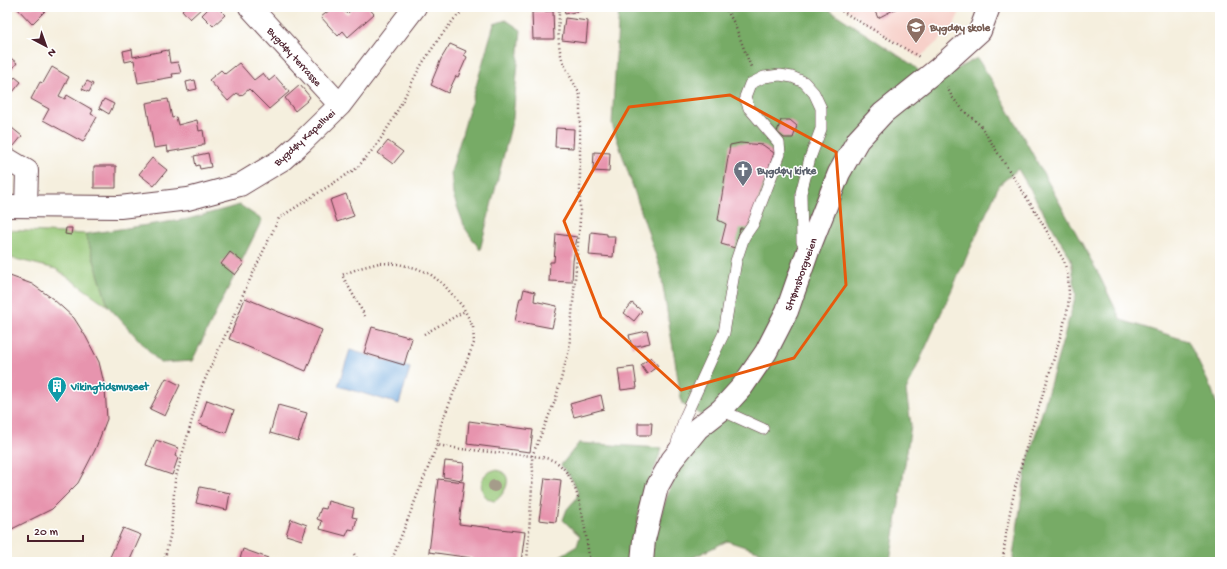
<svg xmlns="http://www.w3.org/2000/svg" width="1227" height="569" font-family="'Gochi Hand',sans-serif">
<rect width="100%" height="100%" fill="#fff"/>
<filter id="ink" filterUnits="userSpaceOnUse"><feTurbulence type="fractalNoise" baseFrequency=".025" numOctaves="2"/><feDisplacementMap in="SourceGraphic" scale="8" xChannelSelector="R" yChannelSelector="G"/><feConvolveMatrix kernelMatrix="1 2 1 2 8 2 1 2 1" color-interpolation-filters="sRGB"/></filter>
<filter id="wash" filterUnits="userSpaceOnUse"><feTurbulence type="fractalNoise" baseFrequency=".012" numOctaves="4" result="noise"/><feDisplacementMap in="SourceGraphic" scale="16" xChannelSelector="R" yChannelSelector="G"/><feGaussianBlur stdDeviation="0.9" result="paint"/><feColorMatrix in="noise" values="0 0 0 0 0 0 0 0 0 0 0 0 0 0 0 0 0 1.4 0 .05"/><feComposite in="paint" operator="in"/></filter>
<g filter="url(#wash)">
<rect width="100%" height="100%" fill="#f5efde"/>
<!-- built -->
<path fill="#f7d0c9" d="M 844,7 L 962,7 L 952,29 L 919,58 Z"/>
<!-- green -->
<path fill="#94c675" stroke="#6f7250" d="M 7,230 L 86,234 L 108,306 L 56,269 L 7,257 Z
M 494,470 C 515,471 508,492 495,501 C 483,500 477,485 485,475 C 487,473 491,471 494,470 Z"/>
<!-- forest -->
<path fill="#77ab66" stroke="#606548" d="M 619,7 L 825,7 L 911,64 L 932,82 L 977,58 L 993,82 L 1097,271 L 1121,320 L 1188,341 L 1212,390 L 1220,415 L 1220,562 L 1014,562 L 1013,557 L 1026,468 L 1076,295 L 1071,259 L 1018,169 L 999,185 L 906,391 L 911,425 L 890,562 L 782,562 L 773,556 L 727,541 L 684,562 L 650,562 L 653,538 L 676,470 L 714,422 L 682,404 L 660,268 L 612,124 Z
M 506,20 L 521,30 L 513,118 L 480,250 L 465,228 L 453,195 L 451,172 L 494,24 Z
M 240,205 L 262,220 L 192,361 L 160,363 L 108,306 L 86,234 L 188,219 Z
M 579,443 L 662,448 L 639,512 L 631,562 L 550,562 L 577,546 L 580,536 L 568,525 L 563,520 L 567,509 L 576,499 L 578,493 L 573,481 L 561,465 Z"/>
<!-- water -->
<path fill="#6ba6db" stroke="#5a6283" d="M 350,350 L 410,368 L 399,404 L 338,386 Z"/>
<g id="blocks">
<!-- building -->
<path fill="#e794ae" d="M 16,7 L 49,7 L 32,24 Z
M 185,7 L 203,7 L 190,19 L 182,10 Z
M 210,7 L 217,7 L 225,15 L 213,26 L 202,15 Z
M 327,7 L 341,7 L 347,14 L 354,7 L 368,7 L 374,14 L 348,37 L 343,31 L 338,36 L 321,17 L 330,10 Z
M 564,7 L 583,7 L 584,10 L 565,14 Z
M 873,7 L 899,7 L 878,18 Z
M 553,11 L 554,39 L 533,39 L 532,12 Z
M 565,18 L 588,21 L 586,43 L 562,40 Z
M 450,44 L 466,51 L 464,55 L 467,57 L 458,77 L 456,76 L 448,93 L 431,85 L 433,81 L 432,81 L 441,59 Z
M 132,49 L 133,57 L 168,50 L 170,63 L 178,62 L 181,73 L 172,74 L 173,77 L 138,83 L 134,60 L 125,62 L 123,51 Z
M 7,55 L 17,63 L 7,76 Z
M 239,63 L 254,80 L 263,73 L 269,81 L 275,76 L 289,92 L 269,109 L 249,89 L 241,96 L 237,93 L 228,101 L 209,80 L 221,70 L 225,74 Z
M 52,67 L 69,77 L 59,96 L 65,99 L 67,95 L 93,110 L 91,114 L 97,117 L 83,142 L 43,120 L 49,109 L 31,99 L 40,82 L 43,83 Z
M 15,77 L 21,82 L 13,92 L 7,87 Z
M 195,80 L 197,89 L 188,91 L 186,82 Z
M 87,81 L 93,84 L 89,92 L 82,89 Z
M 300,85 L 310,97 L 307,101 L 295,111 L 285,98 Z
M 104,99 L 114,104 L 109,114 L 99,108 Z
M 168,99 L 172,118 L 176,117 L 178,125 L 197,120 L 199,131 L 203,130 L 205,144 L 202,144 L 202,146 L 168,152 L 167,146 L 154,148 L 146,103 Z
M 781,120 L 790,120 L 797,126 L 793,138 L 784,138 L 777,132 Z
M 7,124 L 22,136 L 10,151 L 7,149 Z
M 556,128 L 574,129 L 573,148 L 555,147 Z
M 388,141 L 403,152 L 393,164 L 378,153 Z
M 740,143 L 763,145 L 774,153 L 749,228 L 740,228 L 735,248 L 721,244 L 726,224 L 718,220 L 730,145 Z
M 594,152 L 610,153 L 609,172 L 593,171 Z
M 208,153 L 211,167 L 200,169 L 199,165 L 196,166 L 194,156 Z
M 152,158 L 167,170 L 154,186 L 139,174 Z
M 94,166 L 116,166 L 116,188 L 94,188 Z
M 346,194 L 354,216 L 337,222 L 330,200 Z
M 66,228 L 72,228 L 71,235 L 65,234 Z
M 591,232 L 607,234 L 607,236 L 615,236 L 613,257 L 589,255 Z
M 556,234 L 577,237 L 573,261 L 572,282 L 549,281 L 550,262 L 554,262 Z
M 230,252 L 244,263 L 235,275 L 221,264 Z
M 7,275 L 32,284 L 53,299 L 74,318 L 86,337 L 99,362 L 105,388 L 107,419 L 95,450 L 78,483 L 52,509 L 12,529 L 7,530 L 7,420 L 8,407 L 7,399 Z
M 524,289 L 535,292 L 534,301 L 557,306 L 552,328 L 515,321 L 520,298 L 522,298 Z
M 245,298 L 322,330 L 306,371 L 229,339 Z
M 632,303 L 642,311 L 634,321 L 624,313 Z
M 372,327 L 412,338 L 404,365 L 364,353 Z
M 647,331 L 650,343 L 632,347 L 629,335 Z
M 651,357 L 658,366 L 647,374 L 641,365 Z
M 634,367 L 637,388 L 621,390 L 618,369 Z
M 166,378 L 180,385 L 165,416 L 150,409 Z
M 601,395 L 604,409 L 574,417 L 570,404 Z
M 207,400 L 234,410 L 226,433 L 199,424 Z
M 278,405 L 307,413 L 298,441 L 270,433 Z
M 469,421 L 533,430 L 530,452 L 467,444 Z
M 638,423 L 652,423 L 651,435 L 638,435 Z
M 156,440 L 178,448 L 175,456 L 178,458 L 172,475 L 146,466 Z
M 445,461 L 464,463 L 462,480 L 443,477 Z
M 545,478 L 561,480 L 556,522 L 539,520 Z
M 438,479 L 464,482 L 459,524 L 525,532 L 521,562 L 497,561 L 497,562 L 472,562 L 472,558 L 429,552 Z
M 200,487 L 230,493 L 227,510 L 196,503 Z
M 328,501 L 354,508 L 352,517 L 357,518 L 354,530 L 349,529 L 346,536 L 320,529 L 322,521 L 317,519 L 321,508 L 326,509 Z
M 291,519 L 307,525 L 302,540 L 286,535 Z
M 123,528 L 141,535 L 129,562 L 121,562 L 110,557 Z
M 243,549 L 268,558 L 266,562 L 239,562 Z"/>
</g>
</g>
<g filter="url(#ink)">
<use href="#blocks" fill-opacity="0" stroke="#643e46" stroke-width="1"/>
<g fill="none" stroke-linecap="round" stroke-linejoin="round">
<defs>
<path id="service" d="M 721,410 L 763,429
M 676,446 L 685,417 L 711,360 L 724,333 L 736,261 L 744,237 L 753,224 L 780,154 L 779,143 L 749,108 L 745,97 L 750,84 L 764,77 L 780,75 L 792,77 L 804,82 L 814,93 L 821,108 L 821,129 L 810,158 L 801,193 L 802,242 L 807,249"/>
<path id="minor" d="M 250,7 L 340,105
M 7,159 L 27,171 L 26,206
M 7,206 L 120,207 L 188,199 L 240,185 L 283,159 L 303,141 L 340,105 L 415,7"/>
<path id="tertiary" d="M 642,562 L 644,540 L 657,487 L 672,460 L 698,428 L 721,410 L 742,387 L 766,352 L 787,311 L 808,251 L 839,173 L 858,140 L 883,113 L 939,68 L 980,31 L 989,7"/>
</defs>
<!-- service casing -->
<use href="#service" stroke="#643e46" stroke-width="12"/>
<!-- minor casing -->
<use href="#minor" stroke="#643e46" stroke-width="24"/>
<!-- tertiary casing -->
<use href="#tertiary" stroke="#643e46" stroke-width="24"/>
<!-- path -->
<path stroke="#643e46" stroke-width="2.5" stroke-dasharray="1 3" stroke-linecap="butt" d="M 557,7 L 559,10 C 559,25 557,40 561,55 C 564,68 574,82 580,95 L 580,220 L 569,350 L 555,401 L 532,456 C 542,457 553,458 561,466 C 582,486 585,534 590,562
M 725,7 L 734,23 L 751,67
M 835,7 L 921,58
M 1008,11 L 1014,7
M 947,87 L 952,97 L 964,111 L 980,125 L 1035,211 L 1056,247 L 1064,261 L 1068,277 L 1069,294 L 1068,308 C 1059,343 1048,378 1037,413 C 1021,462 1007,511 1003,562
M 365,316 L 342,275 L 360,268 L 379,263 L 398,264 L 416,268 L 430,274 L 444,285 L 463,307 L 473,327 L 474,343 L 441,424 L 437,445
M 424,334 L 465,311
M 354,554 L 359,562
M 164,562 L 171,532 L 175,480 L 201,388 L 229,327 L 239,303 L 279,218 L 357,168 L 376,146 L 392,121 L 420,67 L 440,37 L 455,18 L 467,7
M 391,562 L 437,445 L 461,449 L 532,456 L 533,472 L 527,562"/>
<!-- service -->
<use href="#service" stroke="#fff" stroke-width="11"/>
<!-- minor -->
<use href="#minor" stroke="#fff" stroke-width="22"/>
<!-- tertiary -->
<use href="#tertiary" stroke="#fff" stroke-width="22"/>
</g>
<!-- trees -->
<circle fill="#a59c8a" cx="494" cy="486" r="6"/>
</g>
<!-- marked area -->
<path fill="none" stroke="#e8590c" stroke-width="3" stroke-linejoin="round" d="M 730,95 L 836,152 L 846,285 L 794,358 L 681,390 L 601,317 L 564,221 L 629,107 Z"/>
<!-- icons -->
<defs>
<symbol id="school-pin" viewBox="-11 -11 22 30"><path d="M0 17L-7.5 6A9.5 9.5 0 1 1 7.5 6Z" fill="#8d6e63" stroke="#fff"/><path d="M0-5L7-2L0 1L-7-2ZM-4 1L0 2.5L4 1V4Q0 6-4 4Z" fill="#fff"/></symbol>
<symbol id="church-pin" viewBox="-11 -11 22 30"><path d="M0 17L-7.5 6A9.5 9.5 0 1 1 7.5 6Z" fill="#6b7280" stroke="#fff"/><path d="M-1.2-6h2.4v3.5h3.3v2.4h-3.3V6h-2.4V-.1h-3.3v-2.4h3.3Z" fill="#fff"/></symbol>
<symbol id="building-pin" viewBox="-11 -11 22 30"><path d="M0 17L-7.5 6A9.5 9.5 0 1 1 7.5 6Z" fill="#0f9aa8" stroke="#fff"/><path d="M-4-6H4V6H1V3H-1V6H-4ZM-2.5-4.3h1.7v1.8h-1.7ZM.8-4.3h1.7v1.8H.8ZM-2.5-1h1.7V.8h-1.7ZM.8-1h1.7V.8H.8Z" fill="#fff"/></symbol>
</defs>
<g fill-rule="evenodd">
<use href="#school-pin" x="905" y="16" width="22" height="30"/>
<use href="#church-pin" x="732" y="159" width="22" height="30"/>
<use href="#building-pin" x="46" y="375" width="22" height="30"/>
</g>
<g text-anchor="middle" stroke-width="3" stroke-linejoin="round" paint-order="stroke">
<!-- education labels -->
<g font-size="11" font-weight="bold" fill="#785e54" stroke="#fff" text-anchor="start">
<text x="930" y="31">Bygdøy skole</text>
</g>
<!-- street labels -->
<g font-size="11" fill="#4a1f2b" stroke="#fff">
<text transform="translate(295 56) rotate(48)" y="4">Bygdøy terrasse</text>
<text transform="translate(304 137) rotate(-42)" y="4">Bygdøy Kapellvei</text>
<text transform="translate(800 274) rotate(-70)" y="4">Strømsborgveien</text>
</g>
<!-- worship labels -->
<g font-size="11" font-weight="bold" fill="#5b616d" stroke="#fff" text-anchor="start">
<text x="757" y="174">Bygdøy kirke</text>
</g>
<!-- culture labels -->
<g font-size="11" font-weight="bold" fill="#0d838f" stroke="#fff" text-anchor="start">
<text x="71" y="390">Vikingtidsmuseet</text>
</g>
</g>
<!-- margin -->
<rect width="1227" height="569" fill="none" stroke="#fff" stroke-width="24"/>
<!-- north arrow -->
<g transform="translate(46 46) rotate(139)" stroke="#ffffff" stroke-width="3" paint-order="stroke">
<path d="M0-3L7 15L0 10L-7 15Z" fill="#4a1f2b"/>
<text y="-6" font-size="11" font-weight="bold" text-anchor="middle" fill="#4a1f2b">N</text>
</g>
<!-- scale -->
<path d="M28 535v6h55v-6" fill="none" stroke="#4a1f2b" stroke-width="2"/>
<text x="34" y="535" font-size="12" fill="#4a1f2b" stroke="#ffffff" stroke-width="3" paint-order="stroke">20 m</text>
</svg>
